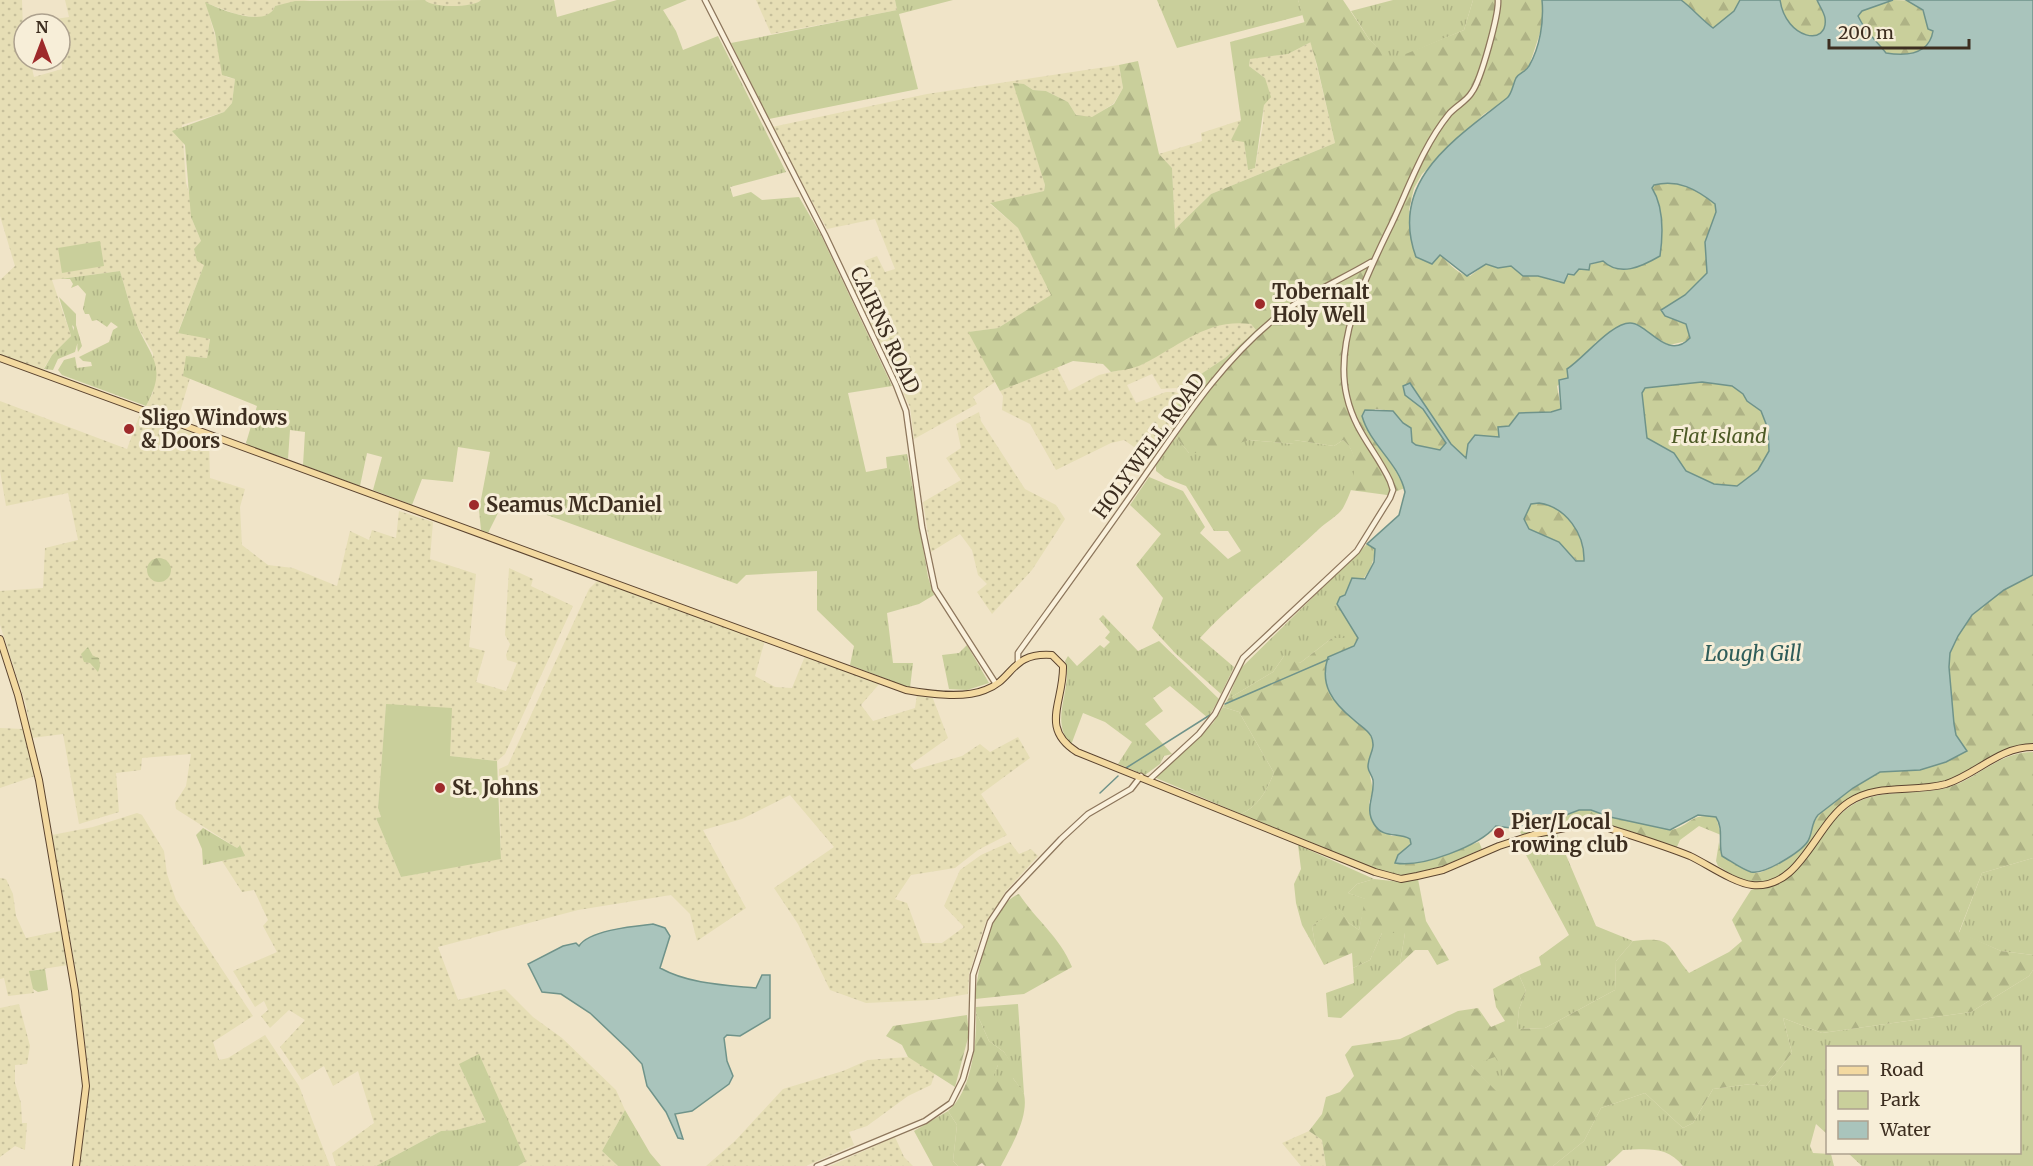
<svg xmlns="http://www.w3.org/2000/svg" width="2033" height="1166" font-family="Merriweather,serif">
<defs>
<pattern id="farmland-dots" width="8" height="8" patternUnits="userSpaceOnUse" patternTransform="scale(1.5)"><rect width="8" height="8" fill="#e6deb5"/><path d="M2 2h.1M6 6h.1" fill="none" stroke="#c6bf9b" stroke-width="1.8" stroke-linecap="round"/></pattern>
<pattern id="grass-tufts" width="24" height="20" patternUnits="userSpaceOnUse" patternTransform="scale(1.5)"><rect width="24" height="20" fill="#c9cf9b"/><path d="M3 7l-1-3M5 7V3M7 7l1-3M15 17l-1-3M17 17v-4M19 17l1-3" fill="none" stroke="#aeb285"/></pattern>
<pattern id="forest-firs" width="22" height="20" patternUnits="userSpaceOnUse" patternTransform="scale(1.5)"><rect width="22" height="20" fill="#c9cf9b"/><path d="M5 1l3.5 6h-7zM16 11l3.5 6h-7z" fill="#aeb285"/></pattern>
<pattern id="wetland-marsh" width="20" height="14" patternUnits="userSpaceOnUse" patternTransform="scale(1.5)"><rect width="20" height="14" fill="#c9cf9b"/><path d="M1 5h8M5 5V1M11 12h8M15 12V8" fill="none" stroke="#aeb285"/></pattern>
</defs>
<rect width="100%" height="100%" fill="#f0e4c8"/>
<!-- farmland -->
<path fill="url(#farmland-dots)" d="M 0,0 L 22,0 L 24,60 L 30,60 L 34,77 L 62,69 L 60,46 L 65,43 L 60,24 L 55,19 L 69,17 L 65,0 L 310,0 L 275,6 L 271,13 L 261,18 L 236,14 L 206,3 L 226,77 L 235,79 L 232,103 L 224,112 L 182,125 L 186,183 L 191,199 L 191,217 L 201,241 L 204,265 L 178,332 L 210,338 L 207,358 L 187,356 L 184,376 L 190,378 L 177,422 L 145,408 L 153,393 L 153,353 L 135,322 L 120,271 L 52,280 L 71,336 L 52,355 L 42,371 L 0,356 L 0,280 L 15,266 L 0,216 Z
M 425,0 L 481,0 L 472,6 L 433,6 Z
M 756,0 L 895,0 L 897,10 L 771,34 Z
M 1311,42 L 1335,143 L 1211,194 L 1175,229 L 1172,168 L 1159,154 L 1202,141 L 1201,133 L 1241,120 L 1248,170 L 1255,168 L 1263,124 L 1265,78 L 1249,66 L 1250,58 L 1288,54 Z
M 1119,65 L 1123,88 L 1114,103 L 1092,118 L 1076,115 L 1068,102 L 1046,91 L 1033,90 L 1024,84 L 1033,143 L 1045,185 L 1044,191 L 990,204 L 1018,228 L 1052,295 L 998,328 L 969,332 L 995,382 L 973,397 L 977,404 L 914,439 L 910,407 L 851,283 L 870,276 L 864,261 L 877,256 L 885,272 L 895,269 L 875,219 L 827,229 L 772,127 L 927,94 Z
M 1235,321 L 1251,324 L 1256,330 L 1225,358 L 1198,376 L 1190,394 L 1176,388 L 1161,389 L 1152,374 L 1127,385 L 1136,403 L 1166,392 L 1175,392 L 1189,399 L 1166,410 L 1172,428 L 1156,453 L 1151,447 L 1137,449 L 1124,440 L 1111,443 L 1056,470 L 1030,424 L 1002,410 L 1003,396 L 1000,391 L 1057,367 L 1069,391 L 1099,375 L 1141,365 L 1199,331 Z
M 0,401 L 127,449 L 140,414 L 205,437 L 209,440 L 210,478 L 245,489 L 240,507 L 242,545 L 268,565 L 293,568 L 337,586 L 350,531 L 369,540 L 372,530 L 396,538 L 399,511 L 433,522 L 430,559 L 476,574 L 469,647 L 485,651 L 476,682 L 506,691 L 517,663 L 507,660 L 506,655 L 510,644 L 505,635 L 509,568 L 533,579 L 531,586 L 573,606 L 505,754 L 497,761 L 450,756 L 386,704 L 378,808 L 381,817 L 376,818 L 401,877 L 501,858 L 499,769 L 508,765 L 589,589 L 597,581 L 765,640 L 755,676 L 775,687 L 792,688 L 805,656 L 880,683 L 861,705 L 873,721 L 915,708 L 917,695 L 932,696 L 948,738 L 910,765 L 914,770 L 962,756 L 980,744 L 990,752 L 1018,737 L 1030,758 L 981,794 L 1007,835 L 978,850 L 955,868 L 911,875 L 895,899 L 907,903 L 922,943 L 942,943 L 964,927 L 944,906 L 960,870 L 981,855 L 1010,842 L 1019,854 L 1031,849 L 1038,856 L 1005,892 L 996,912 L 986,921 L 969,974 L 968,994 L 932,1000 L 866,1003 L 830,990 L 798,924 L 774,888 L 834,847 L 790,795 L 742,819 L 703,830 L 746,908 L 697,941 L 690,914 L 671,895 L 578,910 L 438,947 L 458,1000 L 505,989 L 533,1017 L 562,1038 L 616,1090 L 625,1110 L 602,1151 L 618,1166 L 518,1166 L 526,1161 L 459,1064 L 486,1122 L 456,1130 L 441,1131 L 376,1166 L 336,1166 L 332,1153 L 374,1123 L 358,1071 L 333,1086 L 324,1066 L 302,1080 L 280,1047 L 305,1020 L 289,1010 L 270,1028 L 261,1016 L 268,1010 L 264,1001 L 255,1007 L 233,971 L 277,952 L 263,926 L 268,920 L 254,890 L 242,892 L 222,861 L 244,856 L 239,845 L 237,848 L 176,809 L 175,803 L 186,786 L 191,754 L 142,758 L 141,770 L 116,773 L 119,812 L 79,824 L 63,734 L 32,738 L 26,705 L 0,625 L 0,591 L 43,588 L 45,548 L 78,540 L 68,493 L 6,506 L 0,471 Z
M 979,412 L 981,421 L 1025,489 L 1056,505 L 1065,519 L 1032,570 L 992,614 L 977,592 L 987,584 L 978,575 L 972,550 L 960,534 L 931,552 L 923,502 L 961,480 L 946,458 L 961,448 L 956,424 Z
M 0,728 L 23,729 L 35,776 L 0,788 Z
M 137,813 L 142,815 L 164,851 L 167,874 L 176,900 L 253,1016 L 213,1042 L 219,1060 L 228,1058 L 265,1035 L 299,1086 L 330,1166 L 79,1166 L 90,1085 L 78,984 L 52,835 L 93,827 Z
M 0,878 L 6,879 L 13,894 L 16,916 L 26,938 L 60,931 L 63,934 L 68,965 L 30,971 L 34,993 L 8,996 L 4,978 L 0,979 Z
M 19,1004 L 30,1046 L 27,1064 L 15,1065 L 15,1083 L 21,1103 L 22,1123 L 27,1123 L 25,1150 L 15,1146 L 0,1157 L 0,1008 Z
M 908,1057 L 935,1073 L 931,1085 L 908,1096 L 867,1126 L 849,1132 L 854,1145 L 806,1166 L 706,1166 L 735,1141 L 783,1089 L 843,1071 L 868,1060 Z
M 1309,1131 L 1322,1140 L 1326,1166 L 1301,1166 L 1282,1143 Z
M 895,1137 L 904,1157 L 913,1166 L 830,1166 Z"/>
<!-- grass -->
<path fill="url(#grass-tufts)" d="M 425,0 C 432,8 473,8 481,0 L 554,0 L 557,17 L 617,0 L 687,0 L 663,10 L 676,31 L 683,50 L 718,36 L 786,172 L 730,187 L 733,197 L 751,192 L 762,200 L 799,197 L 821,235 L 892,386 L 848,393 L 866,472 L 887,468 L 886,457 L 907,454 L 928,577 L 934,595 L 919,604 L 887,613 L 893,663 L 913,663 L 910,688 L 850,665 L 854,646 L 817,610 L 817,571 L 746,575 L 737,584 L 525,507 L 523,512 L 502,505 L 488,533 L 481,530 L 479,510 L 490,452 L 458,447 L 453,482 L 422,479 L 412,505 L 373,490 L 382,457 L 367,453 L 360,486 L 303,465 L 305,432 L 290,430 L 288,459 L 249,446 L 246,443 L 257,406 L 183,376 L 186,356 L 207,358 L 210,339 L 178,333 L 204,265 L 197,261 L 194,249 L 201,241 L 191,217 L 185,145 L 172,131 L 224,112 L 232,103 L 235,79 L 222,75 L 215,33 L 205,2 C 221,10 267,29 275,6 L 295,1 Z
M 895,0 L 953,0 L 899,14 L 918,89 L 769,119 L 731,43 L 897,10 Z
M 1157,0 L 1298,0 L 1303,15 L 1177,48 Z
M 1393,0 L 1473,0 L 1464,30 L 1391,61 L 1369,39 L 1351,11 Z
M 1305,22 L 1311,42 L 1288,54 L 1250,59 L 1249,66 L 1265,78 L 1271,97 L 1264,105 L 1255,168 L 1248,170 L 1244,142 L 1231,140 L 1241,120 L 1230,42 Z
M 120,271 C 125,287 129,304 135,320 C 149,357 169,364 146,406 L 62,375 L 58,370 L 64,360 L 75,357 L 77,368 L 92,366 L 91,362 L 83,361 L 79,357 L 109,342 L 113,330 L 118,327 L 111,322 L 107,327 L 97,320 L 92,321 L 89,314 L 85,314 L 83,309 L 86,294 L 78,285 L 71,288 L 73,284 L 70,279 L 60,279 Z
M 59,297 L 76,314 L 76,325 L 82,346 L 78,352 C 76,343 80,342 73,334 L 74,327 L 72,325 C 74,332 74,335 78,341 L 75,352 L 58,359 L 53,370 L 44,369 L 52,355 L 71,336 Z
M 1176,437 L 1189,453 L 1249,440 L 1294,444 L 1294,440 L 1334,446 L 1343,440 C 1364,456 1354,488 1343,508 C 1338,516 1326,522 1319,529 C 1280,566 1237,598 1200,638 L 1234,667 L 1221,694 L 1176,654 L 1152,628 L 1163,598 L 1136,565 L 1161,534 L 1130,505 L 1149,477 L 1183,491 L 1205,527 L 1200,533 L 1228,559 L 1241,551 L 1228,531 L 1214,531 L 1186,486 L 1165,478 L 1156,471 L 1156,465 Z
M 1367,544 L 1375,549 C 1372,580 1355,583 1337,603 L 1358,638 L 1332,638 L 1300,663 L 1284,656 L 1273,672 L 1228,699 L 1240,669 Z
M 1103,615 L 1138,651 L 1159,641 L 1219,699 L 1208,718 L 1170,686 L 1153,698 L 1163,711 L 1145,724 L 1172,754 L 1164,756 L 1160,764 L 1145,775 L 1118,764 L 1132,742 L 1105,722 L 1083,713 L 1071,745 C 1048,719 1074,689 1065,661 L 1068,656 L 1077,666 L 1100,645 L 1104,648 L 1110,642 L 1105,638 L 1110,632 L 1099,619 Z
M 967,645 L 989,683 L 967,690 L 949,689 L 942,655 L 959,653 Z
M 1223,707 L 1239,712 L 1274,773 C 1266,791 1260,805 1241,814 L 1156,778 L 1171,760 L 1213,723 Z
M 203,828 L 237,848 L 240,845 L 245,856 L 203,865 L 202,849 L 196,835 Z
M 1557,834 L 1596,926 L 1633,941 L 1616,961 L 1615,990 L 1545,1028 L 1517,1029 L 1519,1009 L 1526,991 L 1519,975 L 1541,965 L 1539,957 L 1569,935 L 1519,842 Z
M 1298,845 L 1374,879 L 1357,884 L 1348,893 L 1366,899 L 1359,930 L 1349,923 L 1339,909 L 1312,926 L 1316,950 L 1302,925 L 1296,903 L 1294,884 L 1301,869 Z
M 2033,858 L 2033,955 L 2001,951 L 1959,933 L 1982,873 Z
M 1382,933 L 1405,933 L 1400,964 L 1341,1018 L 1328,1017 L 1326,993 L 1354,983 L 1353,968 L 1370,960 Z
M 45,969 L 48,990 L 38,992 L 33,989 L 29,971 Z
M 2033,970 L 2033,1166 L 1862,1166 L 1848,1153 L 2020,1152 L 2020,1048 L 1828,1048 L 1827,1134 L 1816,1124 L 1810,1146 L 1813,1153 L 1831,1154 L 1834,1166 L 1683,1166 C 1667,1146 1648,1149 1623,1150 L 1606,1166 L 1553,1166 L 1584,1141 L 1601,1108 L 1645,1093 L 1683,1128 L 1693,1123 L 1713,1089 L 1751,1084 L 1766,1086 L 1792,1053 L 1783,1018 L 1822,1033 L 1971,1012 L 2029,976 Z
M 1018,1004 L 1024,1094 L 1013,1078 L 992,1078 L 998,1065 L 1012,1065 L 1004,1052 L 989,1041 L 976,1012 L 976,1007 Z
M 479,1054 L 526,1161 L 518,1166 L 376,1166 L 441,1131 L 456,1130 L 486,1122 L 459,1064 Z
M 1495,1056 L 1508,1079 L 1497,1093 L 1470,1064 Z
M 625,1110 L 650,1153 L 661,1166 L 618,1166 L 602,1151 Z
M 948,1111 L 957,1125 L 953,1161 L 958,1166 L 933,1166 L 914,1131 Z"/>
<!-- forest -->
<path fill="url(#forest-firs)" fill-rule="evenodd" d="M 1298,0 L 1343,0 L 1369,39 L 1391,60 L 1464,30 L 1473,0 L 1542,0 L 1542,27 L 1529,66 L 1514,82 L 1509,98 L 1484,114 L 1422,174 L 1414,188 L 1409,210 C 1421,227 1450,276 1470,276 L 1486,264 L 1498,268 L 1511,266 L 1523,276 L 1538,276 L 1560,283 C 1571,271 1587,265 1603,261 C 1619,276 1633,268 1651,261 C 1657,237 1667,211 1652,188 L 1654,185 C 1679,179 1696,189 1715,204 L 1716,212 L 1705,242 L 1707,273 L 1685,295 L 1662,310 L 1665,316 L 1686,324 L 1690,338 L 1687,341 L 1669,345 L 1645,331 L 1596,342 L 1584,358 L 1567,369 L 1568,378 L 1557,386 L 1561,409 L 1551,412 L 1519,413 L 1509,426 L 1500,426 L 1499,437 L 1492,438 L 1467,459 L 1442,435 L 1446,443 L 1440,450 L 1421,448 L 1412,442 L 1412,430 C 1395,418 1398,410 1375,409 L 1365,426 L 1388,458 L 1405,488 L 1387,495 L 1350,490 C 1355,473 1359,453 1343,440 L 1334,446 L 1294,440 L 1294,444 L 1249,440 L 1209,453 L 1189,453 L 1176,437 L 1166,410 L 1189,399 L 1198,376 L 1225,358 L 1256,330 L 1251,324 C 1208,318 1179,346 1143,364 C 1134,369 1121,370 1111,372 L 1103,364 L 1073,361 L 1000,391 L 968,332 L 998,328 L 1051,295 L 1018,228 L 990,203 L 1044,191 L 1045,185 L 1013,83 L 1024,84 L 1033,90 L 1046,91 L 1068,102 L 1076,115 L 1092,117 L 1114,104 L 1123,88 L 1119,65 L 1138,61 L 1159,154 L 1172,168 L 1175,229 L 1211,194 L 1335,143 L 1317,65 Z
M 1681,0 L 1740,0 L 1734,11 L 1713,28 C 1701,19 1692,8 1681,0 Z
M 1780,0 L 1817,0 C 1819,5 1824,12 1825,18 C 1829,47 1786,40 1780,0 Z
M 1893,0 C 1930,0 1918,12 1933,31 C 1929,54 1906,57 1886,53 C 1876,40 1862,32 1858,16 L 1861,11 Z
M 1702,382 L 1732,386 L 1743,394 L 1747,401 L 1761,411 L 1768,429 L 1769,451 L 1758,470 L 1737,486 L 1714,484 L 1686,471 L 1674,453 L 1646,438 L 1642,393 L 1645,388 Z
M 1539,503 C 1567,507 1584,534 1584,561 L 1577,561 L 1559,542 L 1529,530 L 1524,519 L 1531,504 Z
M147 570a12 12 0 1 1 24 0a12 12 0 1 1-24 0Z
M 2033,575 L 2033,744 C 1999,745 1976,771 1946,781 C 1913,792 1879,781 1848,799 C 1814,820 1801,888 1751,882 C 1740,880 1728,872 1718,866 L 1716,861 L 1719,842 L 1721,852 L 1757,873 L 1762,872 C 1776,865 1798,856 1807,842 C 1813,833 1811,824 1819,815 L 1853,788 L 1880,772 L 1946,762 L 1967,751 L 1956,735 L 1954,724 L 1949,667 L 1950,653 L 1958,636 L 1972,615 L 2004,590 Z
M 1332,638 L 1358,638 L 1354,646 L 1328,658 L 1340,707 L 1369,732 L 1374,746 L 1368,766 L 1373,790 L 1369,803 L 1391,836 L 1405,836 L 1410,839 L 1411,844 L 1405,849 L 1419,862 L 1479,842 L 1482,849 L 1443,866 L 1402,876 L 1376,869 L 1241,814 C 1260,805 1266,791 1274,773 L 1239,712 L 1223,707 L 1228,699 L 1273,672 L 1284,656 L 1290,656 L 1300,663 Z
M 2033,752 L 2033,858 L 1982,873 L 1959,932 L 2001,951 L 2033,955 L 2033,970 L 2029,976 L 1971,1012 L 1822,1033 L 1783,1018 L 1792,1053 L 1766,1086 L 1751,1084 L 1713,1089 L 1693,1123 L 1683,1128 L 1645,1093 L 1601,1108 L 1584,1141 L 1553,1166 L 1326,1166 L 1322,1140 L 1309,1131 L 1322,1114 L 1326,1097 L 1340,1092 L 1354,1076 L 1345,1055 L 1352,1046 L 1400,1039 L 1458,1011 L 1478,1008 L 1491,1027 L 1505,1021 L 1496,1007 L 1493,989 L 1519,975 L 1526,991 L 1519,1009 L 1517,1029 L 1545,1028 L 1615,990 L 1616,961 L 1633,941 C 1674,936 1666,945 1689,973 L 1729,952 L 1742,941 L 1732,920 L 1751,890 C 1818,877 1804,842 1848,808 C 1875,787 1915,796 1946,788 C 1977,780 1998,752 2033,752 ZM 1495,1057 L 1507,1079 L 1497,1092 L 1471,1065 Z
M 1579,810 L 1591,810 L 1610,817 L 1670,830 C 1691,827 1689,812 1716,817 L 1721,835 L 1699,826 L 1680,840 L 1676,849 L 1600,823 L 1583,821 L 1522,835 L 1518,829 L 1545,823 Z
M 1374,879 L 1401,882 L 1418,879 L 1426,921 L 1449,960 L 1437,965 L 1428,950 L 1415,950 L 1400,964 L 1405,933 L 1382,933 L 1370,960 L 1353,968 L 1352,953 L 1324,965 L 1316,950 L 1312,926 L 1339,908 L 1349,923 L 1359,930 L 1365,899 L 1348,893 L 1357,884 Z
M 1019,894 C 1036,920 1060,937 1072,967 L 1024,994 L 975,999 C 978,970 989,905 1019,894 Z
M 976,1012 L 989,1041 L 1004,1052 L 1013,1065 L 998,1065 L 993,1077 L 1013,1078 C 1016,1083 1022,1089 1024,1094 C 1029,1117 1011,1147 1001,1166 L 985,1166 L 982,1163 L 977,1166 L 958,1166 L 953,1161 L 957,1125 L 948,1111 C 972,1092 977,1041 976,1012 Z
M 967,1015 L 969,1034 L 955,1087 L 908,1057 L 902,1045 L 886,1036 L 893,1026 Z"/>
<!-- wetland -->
<path fill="url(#wetland-marsh)" d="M 88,647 L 93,656 L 99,658 L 100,666 L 98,672 L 90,663 L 84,662 L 81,654 Z"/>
<!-- park -->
<path fill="#c9cf9b" d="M 100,241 L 104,266 L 62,273 L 58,248 Z
M 386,704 L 452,708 L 450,756 L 497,761 L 501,859 L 401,877 L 376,818 L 381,817 L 378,808 Z"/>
<!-- water -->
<path fill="#a9c4bc" stroke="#6f938a" stroke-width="1.5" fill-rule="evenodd" d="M 1542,0 L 1681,0 C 1692,8 1701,19 1713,28 L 1734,11 L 1740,0 L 1780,0 C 1786,40 1829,47 1825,18 C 1824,12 1819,5 1817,0 L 1893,0 L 1862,11 L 1858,16 C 1866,33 1874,38 1886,53 C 1905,56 1929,55 1933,31 L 1928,29 L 1923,10 L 1906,0 L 2033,0 L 2033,575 L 2004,590 L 1972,615 L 1958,636 L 1950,653 L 1949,667 L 1954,724 L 1956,735 L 1967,751 L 1946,762 L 1920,770 L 1880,772 L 1853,788 L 1818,815 C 1811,823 1813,832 1808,841 C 1801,852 1764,875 1751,872 C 1741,869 1731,861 1722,856 C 1718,843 1724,829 1716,817 L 1698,815 L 1670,830 L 1610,817 L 1591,810 L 1579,810 L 1545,823 L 1518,829 L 1496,826 C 1479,846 1422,868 1395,863 L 1398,855 L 1411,844 L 1410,839 C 1398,832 1383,839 1374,824 C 1364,808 1375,796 1373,780 C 1372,775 1368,771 1368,767 C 1368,754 1377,749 1371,736 C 1367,729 1359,725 1354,720 C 1333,703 1319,685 1328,657 L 1354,646 L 1358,638 L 1337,604 L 1340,597 L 1345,595 L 1352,578 L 1365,579 L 1374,562 L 1375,549 L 1367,544 L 1399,515 L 1405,492 C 1399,463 1370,445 1362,416 L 1365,410 L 1393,411 L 1403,423 L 1411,428 L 1412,442 L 1416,445 L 1440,450 L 1446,443 L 1423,409 L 1405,395 L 1403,386 L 1410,383 L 1451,444 L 1466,458 L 1468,444 L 1475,435 L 1499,437 L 1498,427 L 1509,426 L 1519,413 L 1551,412 L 1561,409 L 1559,380 L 1568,378 L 1567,369 C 1584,358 1611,323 1630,323 C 1648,323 1667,362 1690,338 L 1686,324 L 1665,316 L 1661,310 L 1685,295 L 1707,273 L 1705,242 L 1716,212 L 1715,204 C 1696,189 1678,179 1654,185 L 1652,188 C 1664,207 1663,235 1660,256 C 1641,267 1620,277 1603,261 L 1590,264 L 1589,270 L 1579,269 L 1574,275 L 1568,274 L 1564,283 L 1538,276 L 1523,276 L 1511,266 L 1498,268 L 1486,264 L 1467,276 L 1440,255 L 1432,264 L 1416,257 C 1388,181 1455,139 1507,98 C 1512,94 1513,84 1516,78 C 1520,72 1526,72 1529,66 C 1540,47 1544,22 1542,0 ZM 1702,382 L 1732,386 L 1743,394 L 1747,401 L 1761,411 L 1768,429 L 1769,451 L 1758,470 L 1737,486 L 1714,484 L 1686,471 L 1674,453 L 1647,438 L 1642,393 L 1645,388 ZM 1539,503 C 1566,507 1585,534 1584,561 L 1576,561 L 1559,542 L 1529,529 L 1524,519 L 1531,504 Z
M 653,924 L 665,928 L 670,936 L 660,968 C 689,984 724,985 756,988 L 762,975 L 770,975 L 770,1018 L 740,1036 L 727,1035 L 724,1038 L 727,1061 L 733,1076 L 729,1084 L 692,1111 L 675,1114 L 683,1139 L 678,1138 L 666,1112 L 647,1086 L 642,1064 L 629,1050 L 590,1013 L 561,994 L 542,992 L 528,964 L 563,946 L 576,943 L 579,946 C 589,930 635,926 653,924 Z"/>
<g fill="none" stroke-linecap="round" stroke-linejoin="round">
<!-- stream -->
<path stroke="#6f938a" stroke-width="1.5" d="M 1225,704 L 1329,659
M 1126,768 L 1210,715
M 1100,793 L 1118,776"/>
<defs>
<path id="minor" d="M 705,0 L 825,235 L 896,385 L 906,411 L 922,527 L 935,589 L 996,684
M 1018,662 L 1018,653 C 1062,592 1106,532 1148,471 C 1186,417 1221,363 1273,320 C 1302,296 1339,281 1371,262
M 1149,780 L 1199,734 L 1215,714 L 1243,658 L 1357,551 L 1390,498 L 1393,490 L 1390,481 C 1376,451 1355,432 1347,397 C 1333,339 1368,273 1392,223 C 1409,187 1423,146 1449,114 C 1456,106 1467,101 1472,92 C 1481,80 1499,14 1498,0
M 817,1166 L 925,1121 L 951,1103 L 963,1079 L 971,1050 L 973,975 L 990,922 L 1008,895 L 1061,839 L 1088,814 L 1131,789 L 1141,776"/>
<path id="major" d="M 0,358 L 906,690 C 929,694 963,699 985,690 C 1014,680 1010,652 1052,655 L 1063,666 C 1064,702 1039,728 1077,752 L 1375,872 L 1401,879 L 1417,876 L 1443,870 L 1499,846 L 1536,834 L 1584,824 L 1599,825 C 1629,835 1660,844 1690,856 C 1707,864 1734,883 1752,885 C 1801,890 1815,824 1849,802 C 1878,783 1913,793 1946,784 C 1977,774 1999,747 2033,747
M 0,639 L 18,695 L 39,780 L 75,991 L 86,1086 L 76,1166"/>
</defs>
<!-- minor casing -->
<use href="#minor" stroke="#8d765c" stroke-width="7"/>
<!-- major casing -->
<use href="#major" stroke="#5b4430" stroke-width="8"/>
<!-- minor -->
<use href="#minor" stroke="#faf1dc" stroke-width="4.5"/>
<!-- major -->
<use href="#major" stroke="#f3d9a0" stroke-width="6"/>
</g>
<!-- markers -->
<g fill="#9e2a2b" stroke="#f7eed8" stroke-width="2">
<circle cx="1260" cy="304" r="6"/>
<circle cx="129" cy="429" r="6"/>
<circle cx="474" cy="505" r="6"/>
<circle cx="440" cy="788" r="6"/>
<circle cx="1499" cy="833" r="6"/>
</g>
<g text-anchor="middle" stroke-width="6" stroke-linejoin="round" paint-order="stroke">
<!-- poi labels -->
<g font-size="20" font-weight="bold" fill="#3d2e20" stroke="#f7eed8" text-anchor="start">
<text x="1272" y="299">Tobernalt<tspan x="1272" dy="23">Holy Well</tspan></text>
<text x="141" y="425">Sligo Windows<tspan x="141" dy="23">&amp; Doors</tspan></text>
<text x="486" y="512">Seamus McDaniel</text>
<text x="452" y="795">St. Johns</text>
<text x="1511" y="829">Pier/Local<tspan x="1511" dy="23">rowing club</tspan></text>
</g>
<!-- street labels -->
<g font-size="20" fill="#3d2e20" stroke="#f7eed8">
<text transform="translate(885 330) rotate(65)" y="7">CAIRNS ROAD</text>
<text transform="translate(1149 446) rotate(-54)" y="7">HOLYWELL ROAD</text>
</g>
<!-- park labels -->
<g font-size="20" font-style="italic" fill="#4d5a26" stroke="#f7eed8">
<text x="1719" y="443">Flat Island</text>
</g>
<!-- water labels -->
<g font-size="21" font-style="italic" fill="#2f5d5a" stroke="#f7eed8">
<text x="1753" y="661">Lough Gill</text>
</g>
</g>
<!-- legend -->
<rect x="1826" y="1046" width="195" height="108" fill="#f7eed8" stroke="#ada18e" stroke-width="1.5"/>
<rect x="1838" y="1066" width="30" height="9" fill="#f3d9a0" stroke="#ada18e" stroke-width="1.5"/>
<text x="1880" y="1076" font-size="18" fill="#3d2e20">Road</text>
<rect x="1838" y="1091" width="30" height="18" fill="#c9cf9b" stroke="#ada18e" stroke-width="1.5"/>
<text x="1880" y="1106" font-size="18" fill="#3d2e20">Park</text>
<rect x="1838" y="1121" width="30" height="18" fill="#a9c4bc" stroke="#ada18e" stroke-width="1.5"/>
<text x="1880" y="1136" font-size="18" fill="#3d2e20">Water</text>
<!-- north arrow -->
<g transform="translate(42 42)"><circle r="28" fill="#f7eed8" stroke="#ada18e" stroke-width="1.5"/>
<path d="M0-4.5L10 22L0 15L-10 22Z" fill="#9e2a2b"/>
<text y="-9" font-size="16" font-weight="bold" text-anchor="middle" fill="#3d2e20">N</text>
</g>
<!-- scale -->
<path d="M1829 39v9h140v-9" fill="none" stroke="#3d2e20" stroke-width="3"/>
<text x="1838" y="39" font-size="18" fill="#3d2e20" stroke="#f7eed8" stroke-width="4.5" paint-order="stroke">200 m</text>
</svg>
